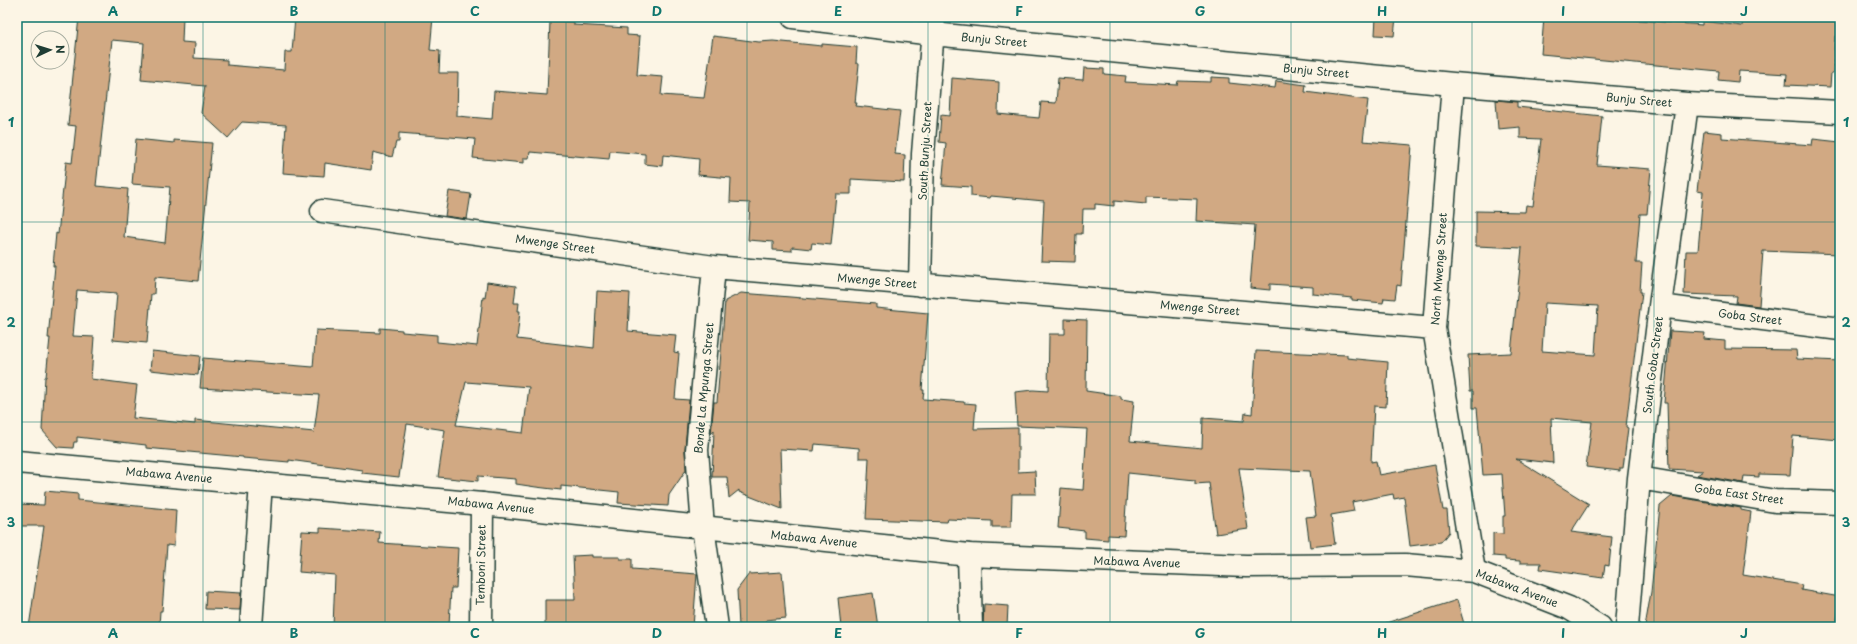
<svg xmlns="http://www.w3.org/2000/svg" width="1857" height="644" font-family="'Playpen Sans',sans-serif">
<rect width="100%" height="100%" fill="#fcf5e5"/>
<filter id="ink" filterUnits="userSpaceOnUse"><feTurbulence type="fractalNoise" baseFrequency=".025" numOctaves="2"/><feDisplacementMap in="SourceGraphic" scale="8" xChannelSelector="R" yChannelSelector="G"/><feConvolveMatrix kernelMatrix="1 2 1 2 8 2 1 2 1" color-interpolation-filters="sRGB"/></filter>
<g filter="url(#ink)">
<!-- building -->
<path fill="#d1a983" stroke="#1f3d34" fill-rule="evenodd" d="M 79,17 L 183,17 L 182,42 L 195,43 L 194,58 L 227,60 L 227,65 L 284,70 L 285,52 L 292,52 L 295,17 L 433,17 L 430,50 L 440,51 L 439,73 L 458,73 L 457,116 L 492,119 L 494,91 L 547,95 L 550,21 L 574,22 L 574,25 L 627,28 L 627,35 L 640,36 L 637,75 L 663,77 L 661,95 L 704,98 L 713,36 L 759,42 L 773,41 L 822,46 L 822,44 L 857,47 L 856,63 L 859,64 L 855,103 L 857,103 L 856,106 L 900,111 L 895,154 L 905,155 L 904,182 L 851,179 L 851,194 L 836,194 L 831,245 L 812,243 L 811,249 L 792,247 L 792,251 L 773,250 L 773,242 L 748,240 L 750,203 L 730,202 L 731,178 L 698,175 L 699,159 L 663,155 L 662,166 L 645,164 L 645,154 L 610,151 L 609,159 L 530,152 L 529,158 L 524,158 L 524,163 L 473,158 L 475,139 L 399,133 L 399,142 L 396,142 L 392,157 L 373,152 L 371,170 L 325,163 L 324,176 L 283,173 L 286,125 L 242,122 L 228,138 L 201,113 L 205,86 L 141,80 L 144,43 L 112,40 L 96,186 L 128,189 L 124,237 L 165,243 L 170,187 L 132,184 L 136,139 L 174,143 L 174,140 L 212,143 L 198,281 L 155,277 L 154,294 L 151,294 L 147,343 L 113,340 L 117,293 L 77,290 L 73,336 L 94,337 L 91,379 L 137,385 L 133,418 L 195,424 L 195,420 L 314,432 L 319,395 L 200,388 L 203,358 L 313,367 L 316,330 L 380,333 L 380,328 L 402,330 L 402,332 L 437,335 L 437,342 L 477,346 L 483,297 L 485,298 L 487,282 L 516,286 L 514,303 L 519,303 L 518,311 L 520,311 L 517,339 L 594,348 L 597,291 L 630,293 L 628,331 L 676,335 L 674,352 L 679,353 L 675,399 L 689,400 L 685,449 L 686,470 L 669,495 L 668,506 L 618,503 L 619,492 L 561,486 L 561,490 L 536,487 L 516,484 L 516,479 L 478,476 L 478,481 L 438,477 L 445,430 L 407,424 L 399,477 L 362,473 L 362,470 L 289,460 L 289,462 L 243,458 L 243,457 L 146,448 L 146,445 L 77,437 L 77,442 L 74,442 L 73,448 L 57,447 L 42,430 L 45,377 L 46,377 L 50,338 L 48,338 L 55,266 L 53,266 L 56,233 L 58,234 L 66,162 L 72,163 L 76,126 L 68,125 ZM 466,382 L 529,387 L 523,433 L 456,425 Z
M 1376,17 L 1396,17 L 1394,36 L 1375,35 Z
M 1544,17 L 1627,17 L 1627,19 L 1702,25 L 1702,21 L 1742,26 L 1743,17 L 1840,17 L 1840,36 L 1835,36 L 1833,73 L 1831,73 L 1830,87 L 1786,85 L 1787,74 L 1739,71 L 1738,82 L 1718,80 L 1719,71 L 1541,54 Z
M 1084,68 L 1104,69 L 1104,74 L 1126,76 L 1125,82 L 1177,85 L 1178,81 L 1211,82 L 1211,77 L 1229,78 L 1229,83 L 1275,88 L 1276,81 L 1306,85 L 1305,92 L 1368,100 L 1363,141 L 1412,145 L 1401,286 L 1397,285 L 1395,299 L 1384,298 L 1383,303 L 1352,300 L 1352,298 L 1313,294 L 1313,287 L 1270,284 L 1270,290 L 1250,288 L 1255,225 L 1196,221 L 1197,199 L 1146,197 L 1146,204 L 1114,201 L 1114,206 L 1095,204 L 1095,209 L 1083,209 L 1082,234 L 1076,234 L 1075,262 L 1041,261 L 1044,201 L 991,196 L 990,198 L 971,196 L 971,187 L 942,185 L 946,143 L 939,142 L 941,115 L 950,116 L 952,78 L 999,82 L 998,114 L 1039,118 L 1041,102 L 1056,103 L 1058,78 L 1083,80 Z
M 1496,100 L 1517,102 L 1517,107 L 1602,116 L 1597,165 L 1651,169 L 1647,214 L 1640,214 L 1636,263 L 1642,263 L 1640,292 L 1642,292 L 1626,427 L 1628,428 L 1623,468 L 1620,468 L 1620,471 L 1586,467 L 1592,422 L 1551,418 L 1553,463 L 1516,459 L 1589,504 L 1571,532 L 1612,537 L 1609,566 L 1605,565 L 1603,578 L 1540,569 L 1541,563 L 1520,563 L 1520,561 L 1505,560 L 1505,557 L 1493,556 L 1493,533 L 1503,534 L 1503,516 L 1505,516 L 1502,474 L 1483,475 L 1477,408 L 1473,408 L 1473,391 L 1470,391 L 1468,355 L 1511,353 L 1522,248 L 1476,246 L 1476,211 L 1525,212 L 1526,205 L 1533,206 L 1541,139 L 1520,138 L 1520,127 L 1498,129 ZM 1545,303 L 1598,306 L 1595,355 L 1542,351 Z
M 1704,131 L 1722,133 L 1722,138 L 1812,145 L 1813,139 L 1840,142 L 1840,254 L 1763,251 L 1759,306 L 1736,303 L 1737,296 L 1684,294 L 1686,251 L 1698,251 L 1703,192 L 1697,191 Z
M 449,191 L 471,194 L 467,219 L 445,216 Z
M 741,293 L 876,304 L 876,308 L 928,313 L 922,390 L 924,390 L 923,399 L 964,402 L 964,403 L 976,404 L 974,429 L 1018,428 L 1018,472 L 1035,471 L 1036,494 L 1012,494 L 1011,527 L 992,527 L 992,521 L 948,519 L 947,522 L 866,519 L 869,458 L 859,458 L 859,448 L 815,444 L 814,451 L 780,449 L 782,509 L 739,492 L 739,490 L 729,498 L 727,477 L 712,477 L 714,430 L 711,434 L 714,402 L 717,402 L 725,301 Z
M 1065,319 L 1087,320 L 1086,391 L 1121,396 L 1121,399 L 1134,401 L 1130,441 L 1202,448 L 1203,418 L 1244,421 L 1245,413 L 1252,414 L 1256,351 L 1347,355 L 1347,358 L 1388,362 L 1386,407 L 1374,406 L 1371,462 L 1376,461 L 1379,475 L 1435,465 L 1443,510 L 1447,510 L 1449,532 L 1441,542 L 1410,546 L 1404,497 L 1394,499 L 1393,494 L 1352,502 L 1354,511 L 1331,515 L 1335,544 L 1310,547 L 1306,517 L 1316,516 L 1310,471 L 1239,468 L 1248,529 L 1216,534 L 1209,483 L 1195,484 L 1195,480 L 1128,473 L 1124,536 L 1108,535 L 1108,540 L 1085,538 L 1085,531 L 1058,528 L 1061,488 L 1083,490 L 1087,429 L 1017,426 L 1015,392 L 1033,390 L 1048,391 L 1049,334 L 1065,334 Z
M 1670,331 L 1705,333 L 1704,339 L 1725,341 L 1725,349 L 1796,350 L 1797,359 L 1840,361 L 1840,440 L 1793,436 L 1790,475 L 1759,474 L 1759,477 L 1744,476 L 1743,483 L 1697,475 L 1703,471 L 1669,469 L 1667,403 L 1664,403 Z
M 152,351 L 200,356 L 198,375 L 150,370 Z
M 45,491 L 78,494 L 78,500 L 176,510 L 174,546 L 167,545 L 162,611 L 160,611 L 159,627 L 29,627 L 44,526 L 17,526 L 17,504 L 44,505 Z
M 1672,496 L 1741,508 L 1741,510 L 1751,512 L 1743,575 L 1802,585 L 1801,590 L 1840,597 L 1836,627 L 1645,627 L 1651,592 L 1660,506 Z
M 320,528 L 380,532 L 379,543 L 458,548 L 456,588 L 451,588 L 449,625 L 431,624 L 430,627 L 333,627 L 335,575 L 299,572 L 302,531 L 320,532 Z
M 592,555 L 592,557 L 620,557 L 620,559 L 632,559 L 632,569 L 697,574 L 693,627 L 545,627 L 545,600 L 575,600 L 573,556 Z
M 782,572 L 786,618 L 766,620 L 766,623 L 739,626 L 737,590 L 749,574 Z
M 206,591 L 241,593 L 240,610 L 205,609 Z
M 873,593 L 878,627 L 841,627 L 838,598 Z
M 1457,600 L 1465,627 L 1386,627 L 1386,623 Z
M 984,604 L 1008,606 L 1007,627 L 983,627 Z"/>
<g fill="none" stroke-linecap="round" stroke-linejoin="round">
<defs>
<path id="minor" d="M 793,17 L 933,34 L 1453,84 L 1687,104 L 1840,112
M 1453,84 L 1434,328 L 1474,571
M 322,211 L 714,267 L 1434,328
M 714,267 L 697,450 L 703,527 L 717,627
M 920,285 L 923,154 L 934,17
M 1660,306 L 1840,329
M 1639,478 L 1775,501 L 1840,503
M 969,555 L 971,627
M 251,627 L 261,483
M 481,627 L 482,504
M 1627,627 L 1639,478 L 1660,306 L 1687,104"/>
<path id="tertiary" d="M 17,462 L 482,504 L 969,555 L 1246,566 L 1405,565 L 1474,571 L 1569,608 L 1600,627"/>
</defs>
<!-- minor casing -->
<use href="#minor" stroke="#1f3d34" stroke-width="25"/>
<!-- tertiary casing -->
<use href="#tertiary" stroke="#1f3d34" stroke-width="25"/>
<!-- minor -->
<use href="#minor" stroke="#fcf5e5" stroke-width="22"/>
<!-- tertiary -->
<use href="#tertiary" stroke="#fcf5e5" stroke-width="22"/>
</g>
</g>
<!-- grid -->
<path fill="none" stroke="#0f766e" stroke-width="1" stroke-opacity="0.55" d="M 203,17 L 203,627M 385,17 L 385,627M 566,17 L 566,627M 747,17 L 747,627M 928,17 L 928,627M 1110,17 L 1110,627M 1291,17 L 1291,627M 1472,17 L 1472,627M 1654,17 L 1654,627M 17,222 L 1840,222M 17,422 L 1840,422"/>
<g text-anchor="middle" stroke-width="3" stroke-linejoin="round" paint-order="stroke">
<!-- street labels -->
<g font-size="11" fill="#1f3d34" stroke="#fcf5e5">
<text transform="translate(994 40) rotate(5)" y="4">Bunju Street</text>
<text transform="translate(1316 71) rotate(5)" y="4">Bunju Street</text>
<text transform="translate(1639 100) rotate(5)" y="4">Bunju Street</text>
<text transform="translate(925 151) rotate(-87)" y="4">South Bunju Street</text>
<text transform="translate(555 244) rotate(8)" y="4">Mwenge Street</text>
<text transform="translate(1439 269) rotate(-86)" y="4">North Mwenge Street</text>
<text transform="translate(877 281) rotate(5)" y="4">Mwenge Street</text>
<text transform="translate(1200 308) rotate(5)" y="4">Mwenge Street</text>
<text transform="translate(1750 317) rotate(7)" y="4">Goba Street</text>
<text transform="translate(1653 365) rotate(-83)" y="4">South Goba Street</text>
<text transform="translate(704 388) rotate(-85)" y="4">Bonde La Mpunga Street</text>
<text transform="translate(169 475) rotate(5)" y="4">Mabawa Avenue</text>
<text transform="translate(1739 494) rotate(8)" y="4">Goba East Street</text>
<text transform="translate(491 505) rotate(6)" y="4">Mabawa Avenue</text>
<text transform="translate(814 539) rotate(6)" y="4">Mabawa Avenue</text>
<text transform="translate(1137 562) rotate(2)" y="4">Mabawa Avenue</text>
<text transform="translate(481 565) rotate(-89)" y="4">Temboni Street</text>
<text transform="translate(1517 588) rotate(21)" y="4">Mabawa Avenue</text>
</g>
</g>
<!-- margin -->
<rect width="1857" height="644" fill="none" stroke="#fcf5e5" stroke-width="44"/>
<!-- north arrow -->
<g transform="translate(50 50) rotate(86)"><circle r="19" fill="#fcf5e5" stroke="#a4ab9e"/>
<path d="M0-3L7 15L0 10L-7 15Z" fill="#1f3d34"/>
<text y="-6" font-size="11" font-weight="bold" text-anchor="middle" fill="#1f3d34">N</text>
</g>
<rect x="22" y="22" width="1813" height="600" fill="none" stroke="#0f766e" stroke-width="1.5"/>
<g font-size="13" text-anchor="middle" font-weight="bold" fill="#0f766e">
<text x="113" y="16">A</text>
<text x="294" y="16">B</text>
<text x="475" y="16">C</text>
<text x="657" y="16">D</text>
<text x="838" y="16">E</text>
<text x="1019" y="16">F</text>
<text x="1200" y="16">G</text>
<text x="1382" y="16">H</text>
<text x="1563" y="16">I</text>
<text x="1744" y="16">J</text>
<text x="11" y="127">1</text>
<text x="1846" y="127">1</text>
<text x="11" y="327">2</text>
<text x="1846" y="327">2</text>
<text x="11" y="527">3</text>
<text x="1846" y="527">3</text>
<text x="113" y="638">A</text>
<text x="294" y="638">B</text>
<text x="475" y="638">C</text>
<text x="657" y="638">D</text>
<text x="838" y="638">E</text>
<text x="1019" y="638">F</text>
<text x="1200" y="638">G</text>
<text x="1382" y="638">H</text>
<text x="1563" y="638">I</text>
<text x="1744" y="638">J</text>
</g>
</svg>
